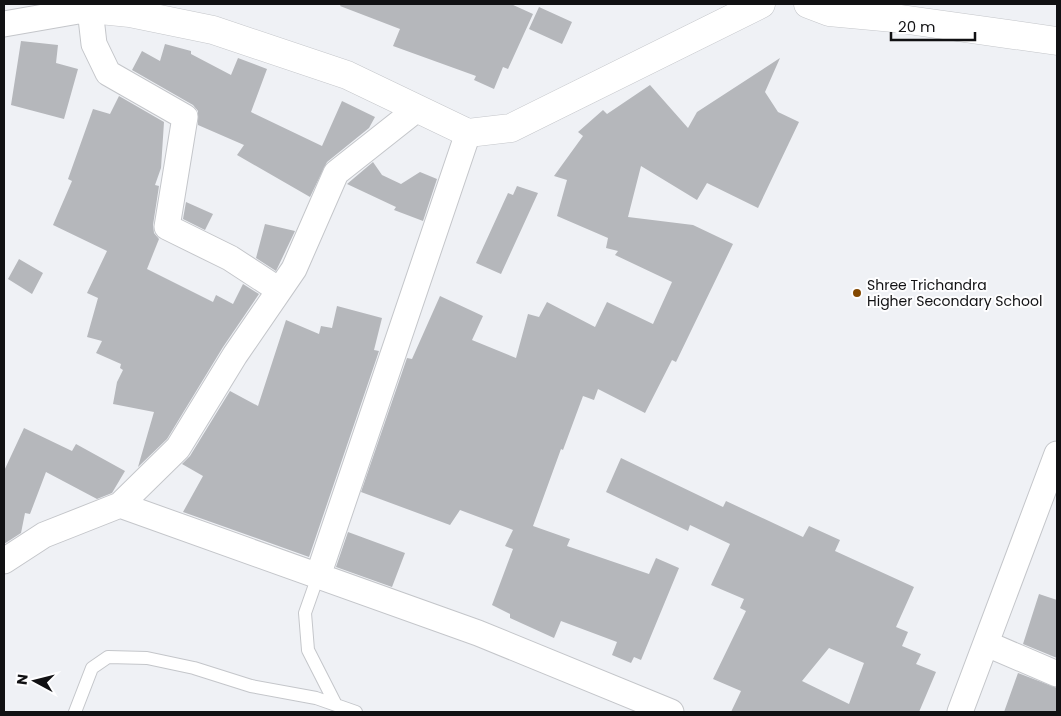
<svg xmlns="http://www.w3.org/2000/svg" width="1061" height="716" font-family="Poppins,sans-serif">
<rect width="100%" height="100%" fill="#eff1f5"/>
<!-- building -->
<path fill="#b5b7bb" fill-rule="evenodd" d="M 341,4 L 511,4 L 533,14 L 508,69 L 503,67 L 494,89 L 474,80 L 476,76 L 393,46 L 400,29 L 340,6 Z
M 539,7 L 572,22 L 562,44 L 529,29 Z
M 21,41 L 58,45 L 56,63 L 78,69 L 64,119 L 11,105 Z
M 165,44 L 191,51 L 191,54 L 231,75 L 238,58 L 267,69 L 251,112 L 322,146 L 342,101 L 375,117 L 369,128 L 327,162 L 310,197 L 237,155 L 244,145 L 198,125 L 198,111 L 193,105 L 132,70 L 142,51 L 160,61 Z
M 780,58 L 765,92 L 778,112 L 799,122 L 758,208 L 707,183 L 697,200 L 641,166 L 628,217 L 693,225 L 733,244 L 676,362 L 672,360 L 645,413 L 598,389 L 594,400 L 583,396 L 563,450 L 561,449 L 533,526 L 570,539 L 567,546 L 649,574 L 656,558 L 679,568 L 641,660 L 634,657 L 631,663 L 612,655 L 617,642 L 561,621 L 554,638 L 510,618 L 510,614 L 492,605 L 513,549 L 505,546 L 513,530 L 460,510 L 450,525 L 361,492 L 407,358 L 412,359 L 440,296 L 483,316 L 472,340 L 516,358 L 528,314 L 539,317 L 547,302 L 595,327 L 607,302 L 653,324 L 672,282 L 615,255 L 618,251 L 606,248 L 608,238 L 557,216 L 567,180 L 554,176 L 583,136 L 578,132 L 603,110 L 607,114 L 650,85 L 688,128 L 697,112 Z
M 119,96 L 164,122 L 161,168 L 155,185 L 159,186 L 153,225 L 154,233 L 159,239 L 147,269 L 213,302 L 216,295 L 233,304 L 243,284 L 259,294 L 223,347 L 167,439 L 138,467 L 154,412 L 113,404 L 117,382 L 123,370 L 120,368 L 121,364 L 96,353 L 102,341 L 87,337 L 98,298 L 87,293 L 107,251 L 53,225 L 72,181 L 68,179 L 93,109 L 110,114 Z
M 373,162 L 382,175 L 401,184 L 420,172 L 437,179 L 423,221 L 394,210 L 396,207 L 347,184 Z
M 517,186 L 538,193 L 501,274 L 476,263 L 508,193 L 513,195 Z
M 186,202 L 213,214 L 205,230 L 183,219 Z
M 265,224 L 295,231 L 276,271 L 256,258 Z
M 19,259 L 43,273 L 32,294 L 8,279 Z
M 337,306 L 382,318 L 374,350 L 379,351 L 309,557 L 183,512 L 203,476 L 182,464 L 190,456 L 230,391 L 258,406 L 286,320 L 319,334 L 321,326 L 332,328 Z
M 24,428 L 72,451 L 76,444 L 125,471 L 112,493 L 97,499 L 46,472 L 30,514 L 25,513 L 21,533 L 4,544 L 4,471 Z
M 621,458 L 723,507 L 726,501 L 803,537 L 809,526 L 840,540 L 835,551 L 914,587 L 896,627 L 908,632 L 902,646 L 921,654 L 916,664 L 936,672 L 919,712 L 731,712 L 741,691 L 713,679 L 746,611 L 740,608 L 744,599 L 711,585 L 730,544 L 690,525 L 688,531 L 606,492 ZM 829,648 L 864,663 L 849,704 L 802,681 Z
M 348,532 L 405,553 L 392,587 L 336,567 Z
M 1039,594 L 1057,600 L 1057,658 L 1023,644 Z
M 1018,673 L 1057,688 L 1057,712 L 1004,712 Z"/>
<g fill="none" stroke-linecap="round" stroke-linejoin="round">
<defs>
<path id="lane" d="M 318,576 L 305,613 L 308,650 L 336,705
M 75,712 L 92,668 L 108,657 L 147,658 L 194,668 L 251,686 L 316,698 L 356,712"/>
<path id="street" d="M 4,24 L 90,9 L 94,44 L 108,73 L 185,117 L 167,227 L 230,258 L 279,290
M 120,505 L 478,633 L 671,712
M 4,561 L 44,535 L 120,505 L 178,448 L 235,355 L 294,269 L 336,173 L 417,109
M 318,576 L 468,133
M 987,644 L 1057,674
M 960,712 L 1057,454"/>
<path id="secondary" d="M 81,4 L 90,9 L 130,13 L 213,30 L 347,75 L 468,133 L 511,128 L 761,4
M 808,4 L 829,12 L 894,18 L 1057,41"/>
</defs>
<!-- lane casing -->
<use href="#lane" stroke="#c4c6ca" stroke-width="14"/>
<!-- street casing -->
<use href="#street" stroke="#c4c6ca" stroke-width="27"/>
<!-- secondary casing -->
<use href="#secondary" stroke="#c4c6ca" stroke-width="29"/>
<!-- lane -->
<use href="#lane" stroke="#fff" stroke-width="12"/>
<!-- street -->
<use href="#street" stroke="#fff" stroke-width="25"/>
<!-- secondary -->
<use href="#secondary" stroke="#fff" stroke-width="28"/>
</g>
<!-- markers -->
<circle fill="#834800" stroke="#fefeff" stroke-width="2" cx="857" cy="293" r="5"/>
<g text-anchor="middle" stroke-width="4" stroke-linejoin="round" paint-order="stroke">
<!-- poi labels -->
<g font-size="14" fill="#111113" stroke="#fefeff" text-anchor="start">
<text x="867" y="290">Shree Trichandra<tspan x="867" dy="16">Higher Secondary School</tspan></text>
</g>
</g>
<!-- border -->
<rect width="1061" height="716" fill="none" stroke="#111113" stroke-width="10"/>
<!-- north arrow -->
<g transform="translate(35 681) rotate(277)" stroke="#fefeff" stroke-width="4" paint-order="stroke">
<path d="M0-4L9 19L0 12L-9 19Z" fill="#111113"/>
<text y="-8" font-size="14" font-weight="bold" text-anchor="middle" fill="#111113">N</text>
</g>
<!-- scale -->
<path d="M891 32v8h84v-8" fill="none" stroke="#111113" stroke-width="2.5"/>
<text x="898" y="32" font-size="15" fill="#111113" stroke="#fefeff" stroke-width="4" paint-order="stroke">20 m</text>
</svg>
